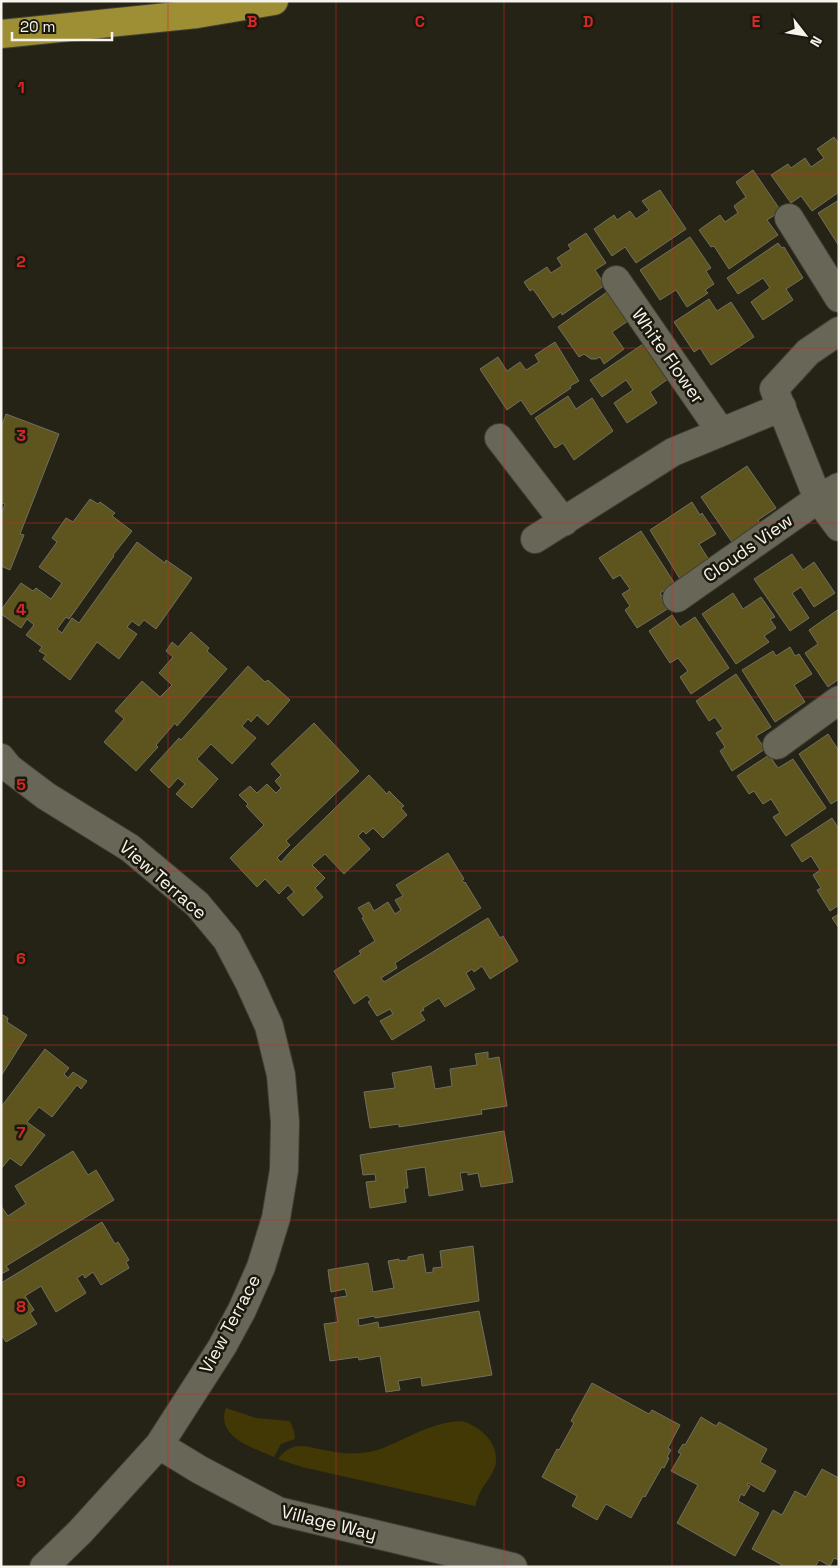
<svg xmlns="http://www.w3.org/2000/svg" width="840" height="1568" font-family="'Space Grotesk',sans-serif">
<rect width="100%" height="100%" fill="#252316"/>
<!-- green -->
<path fill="#413805" d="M 226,1408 L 256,1418 L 290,1421 L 294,1431 L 295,1439 L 281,1444 L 274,1457 C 254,1448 215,1437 226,1408 Z
M 462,1421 C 481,1427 501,1444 495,1467 C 492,1475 487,1481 483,1487 C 479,1493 477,1500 475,1506 L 302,1467 L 278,1459 C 294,1438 308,1448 330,1451 C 342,1454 356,1454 368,1452 C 378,1451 387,1446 397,1442 C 418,1432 437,1422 462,1421 Z"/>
<!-- building -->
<path fill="#5d541e" stroke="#716f60" d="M 834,137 L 839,144 L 839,192 L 812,211 L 801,196 L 791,203 L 771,175 L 788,164 L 791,168 L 805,158 L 811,167 L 824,158 L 817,149 Z
M 753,170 L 781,211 L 767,220 L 778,235 L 729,269 L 714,246 L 711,247 L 699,230 L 720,215 L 725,222 L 738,213 L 734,206 L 746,197 L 736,182 Z
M 660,190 L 686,229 L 636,263 L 625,247 L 612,256 L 594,229 L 614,215 L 617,220 L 630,211 L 636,219 L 649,210 L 642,201 Z
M 839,200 L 839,246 L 818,213 Z
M 586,233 L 606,263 L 595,270 L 605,285 L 562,315 L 561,312 L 553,318 L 533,289 L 530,291 L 524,282 L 547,267 L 551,273 L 562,266 L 557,258 L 571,249 L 568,245 Z
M 690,237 L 711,268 L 706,271 L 714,284 L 705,290 L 708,293 L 687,307 L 676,290 L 660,300 L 640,270 Z
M 778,243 L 782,248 L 784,247 L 803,278 L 786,289 L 793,300 L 763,320 L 751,302 L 770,288 L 763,278 L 738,294 L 727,278 Z
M 607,292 L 628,321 L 612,332 L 624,349 L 604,364 L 600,357 L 596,359 L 591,359 L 584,354 L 579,357 L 558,327 Z
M 709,299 L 717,311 L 731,302 L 754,337 L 711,365 L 700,348 L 694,352 L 674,322 Z
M 555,342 L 579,381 L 570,386 L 571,388 L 531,415 L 521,400 L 507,410 L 480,369 L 498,357 L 507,371 L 520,362 L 526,370 L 539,362 L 535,355 Z
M 646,342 L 668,379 L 650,392 L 657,403 L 627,423 L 614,403 L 633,390 L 626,380 L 602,397 L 590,380 Z
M 568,396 L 576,409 L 592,398 L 613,431 L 574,460 L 563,443 L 555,448 L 535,418 Z
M 6,414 L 59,434 L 20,534 L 24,535 L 10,570 L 1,566 L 1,515 L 5,504 L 1,503 L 1,428 Z
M 747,466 L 776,508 L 758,520 L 763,528 L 734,545 L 701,497 Z
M 90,499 L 98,504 L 100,502 L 115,513 L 112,516 L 132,531 L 113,555 L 114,556 L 69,619 L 66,617 L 57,629 L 62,633 L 72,618 L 79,623 L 137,542 L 165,563 L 166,560 L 192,578 L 156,629 L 144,620 L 139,626 L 132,621 L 127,627 L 137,634 L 119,659 L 97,642 L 70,680 L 43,659 L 46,655 L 39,651 L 42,647 L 26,635 L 34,625 L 27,619 L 21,628 L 1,614 L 1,610 L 21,583 L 33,591 L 36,588 L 51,599 L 62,583 L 39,567 L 57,542 L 52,538 L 66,518 L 73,522 Z
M 692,502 L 700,515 L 702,513 L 716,534 L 699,544 L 709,560 L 680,579 L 650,530 Z
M 641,531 L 675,584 L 660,593 L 669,608 L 637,628 L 625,610 L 630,606 L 622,594 L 630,589 L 620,575 L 613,579 L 599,558 Z
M 792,554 L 803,570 L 814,562 L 835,593 L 814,607 L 801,587 L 792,593 L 809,618 L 790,631 L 754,579 Z
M 733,593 L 743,609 L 761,597 L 775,617 L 770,619 L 776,628 L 764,636 L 769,642 L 736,664 L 702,614 Z
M 839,609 L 839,679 L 828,687 L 805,653 L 818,644 L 809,630 Z
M 672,615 L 680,627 L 695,617 L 729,668 L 691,694 L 680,677 L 688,671 L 678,658 L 670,663 L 649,631 Z
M 191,632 L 209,648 L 207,651 L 227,669 L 177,726 L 175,723 L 156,745 L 158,747 L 136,771 L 104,742 L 124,719 L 115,711 L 142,681 L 160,697 L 172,685 L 159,673 L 173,657 L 166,651 L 172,642 L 178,647 Z
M 790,647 L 795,656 L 799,654 L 812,674 L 794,685 L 805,702 L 775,722 L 742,670 L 773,651 L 776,656 Z
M 248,666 L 265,682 L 268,680 L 290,700 L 268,725 L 257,715 L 251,722 L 248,719 L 242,726 L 256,738 L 232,764 L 211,744 L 197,759 L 218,779 L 192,808 L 176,794 L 185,784 L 178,778 L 169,788 L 150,770 L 179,738 L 181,740 Z
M 736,674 L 771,727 L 756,736 L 765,749 L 732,771 L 720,751 L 725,747 L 716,733 L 723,729 L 715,717 L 709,721 L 696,701 Z
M 314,723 L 359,771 L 286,841 L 290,845 L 277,858 L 281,862 L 290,852 L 369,775 L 387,794 L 389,791 L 404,806 L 401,808 L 407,815 L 383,838 L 373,828 L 366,834 L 363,831 L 358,836 L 370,849 L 344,874 L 325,854 L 312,865 L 325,878 L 315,888 L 323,897 L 303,916 L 287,898 L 294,892 L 288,885 L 279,894 L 265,879 L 257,887 L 230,858 L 264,825 L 246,806 L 248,804 L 239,795 L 250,786 L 257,793 L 267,784 L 276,793 L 281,788 L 275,781 L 281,775 L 271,764 Z
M 828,734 L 839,751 L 839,799 L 831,804 L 799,754 Z
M 769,755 L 778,768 L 793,759 L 826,808 L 786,836 L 773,817 L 780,813 L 771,799 L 763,804 L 754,791 L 749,794 L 737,776 Z
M 832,818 L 839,829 L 839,905 L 830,911 L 817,890 L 821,888 L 813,875 L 820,870 L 811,856 L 802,862 L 791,845 Z
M 448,853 L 464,879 L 462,880 L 464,883 L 465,882 L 481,908 L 395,963 L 397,968 L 381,978 L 384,982 L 488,918 L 500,938 L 503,936 L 518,961 L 490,979 L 482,966 L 474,972 L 472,969 L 466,973 L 475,989 L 445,1007 L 439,998 L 423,1008 L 424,1010 L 420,1012 L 425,1020 L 392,1040 L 380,1021 L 393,1014 L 390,1009 L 377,1016 L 368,1002 L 371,1000 L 367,995 L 354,1004 L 334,971 L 361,954 L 359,951 L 375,941 L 362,918 L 364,917 L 358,908 L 369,902 L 374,911 L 388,902 L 395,914 L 401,910 L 395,900 L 403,896 L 396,885 Z
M 839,914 L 839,928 L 832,918 Z
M 1,1014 L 8,1018 L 7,1022 L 27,1035 L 1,1076 Z
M 45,1049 L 69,1068 L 64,1074 L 68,1078 L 73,1072 L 87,1081 L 81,1089 L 77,1085 L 52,1117 L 39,1107 L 27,1122 L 45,1135 L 21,1166 L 10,1158 L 1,1169 L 1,1107 Z
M 488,1052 L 488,1059 L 499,1057 L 507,1106 L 481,1110 L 482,1114 L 399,1127 L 399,1124 L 370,1128 L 364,1092 L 395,1088 L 392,1073 L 431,1066 L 435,1089 L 452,1086 L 450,1069 L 477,1065 L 475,1054 Z
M 504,1131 L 513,1182 L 481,1187 L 478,1173 L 468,1175 L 468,1172 L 460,1173 L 463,1190 L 429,1196 L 425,1167 L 406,1170 L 408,1188 L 404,1188 L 406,1202 L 370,1208 L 366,1182 L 376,1181 L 375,1174 L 363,1175 L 360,1155 Z
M 73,1151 L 88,1175 L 96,1170 L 114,1200 L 6,1266 L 9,1270 L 1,1274 L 1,1206 L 8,1216 L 26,1204 L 15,1186 Z
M 102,1222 L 115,1244 L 118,1242 L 129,1260 L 126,1262 L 129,1268 L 101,1285 L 93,1272 L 85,1278 L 83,1274 L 77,1278 L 86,1293 L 56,1312 L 41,1286 L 25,1296 L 34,1310 L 30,1313 L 37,1324 L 6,1342 L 1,1334 L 1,1283 Z
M 473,1246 L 479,1301 L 375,1318 L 374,1316 L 358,1319 L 359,1326 L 378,1322 L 379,1328 L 479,1311 L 492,1375 L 422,1386 L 421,1377 L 398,1381 L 400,1390 L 386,1392 L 380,1356 L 359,1360 L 358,1357 L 330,1361 L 324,1324 L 338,1322 L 334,1298 L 347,1296 L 345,1289 L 331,1292 L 328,1270 L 368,1263 L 373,1292 L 394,1288 L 388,1261 L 399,1259 L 399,1261 L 408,1260 L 408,1257 L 423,1254 L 426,1273 L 433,1272 L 433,1268 L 442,1267 L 440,1251 Z
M 592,1383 L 649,1414 L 652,1410 L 680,1425 L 668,1448 L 671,1450 L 667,1457 L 669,1458 L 664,1468 L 662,1467 L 645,1497 L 643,1496 L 631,1518 L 606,1504 L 597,1520 L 572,1506 L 577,1496 L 542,1477 L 557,1449 L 559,1450 L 574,1423 L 571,1421 Z
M 701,1417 L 716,1426 L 719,1422 L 767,1449 L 760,1462 L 776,1471 L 764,1492 L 748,1483 L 747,1485 L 750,1486 L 744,1496 L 741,1494 L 738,1501 L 759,1513 L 735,1556 L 677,1523 L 698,1485 L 671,1471 L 681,1454 L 678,1452 L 683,1444 L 685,1445 Z
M 822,1469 L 839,1478 L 839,1560 L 834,1558 L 830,1566 L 819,1560 L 815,1567 L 781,1567 L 782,1565 L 752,1549 L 773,1510 L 782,1515 L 795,1491 L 806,1497 Z"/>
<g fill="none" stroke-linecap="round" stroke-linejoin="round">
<defs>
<path id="minor" d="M 789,218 L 839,298
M 616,280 L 721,432
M 839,331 L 808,352 L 774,389 L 818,499 L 839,527
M 499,438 L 564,522
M 535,539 L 673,452 L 782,407
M 677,598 L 818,499 L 839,487
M 777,745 L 839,700
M 1,758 L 9,768 L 46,796 L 130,848 L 197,904 L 227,940 L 249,982 L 269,1026 L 281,1075 L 285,1122 L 284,1170 L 276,1218 L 261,1267 L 242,1310 L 222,1347 L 159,1445 L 80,1532 L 44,1567
M 159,1445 L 200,1470 L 278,1511 L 513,1567"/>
<path id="motorway" d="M 1,34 L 197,14 L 274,1"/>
</defs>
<!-- minor casing -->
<use href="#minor" stroke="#413f36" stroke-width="30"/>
<!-- motorway casing -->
<use href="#motorway" stroke="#413f36" stroke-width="30"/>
<!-- minor -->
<use href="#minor" stroke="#686657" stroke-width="28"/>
<!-- motorway -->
<use href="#motorway" stroke="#9f8f34" stroke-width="28"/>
</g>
<!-- grid -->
<path fill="none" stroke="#d62828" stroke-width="1" stroke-opacity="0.55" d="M 168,1 L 168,1567M 336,1 L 336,1567M 504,1 L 504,1567M 672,1 L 672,1567M 1,174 L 839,174M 1,348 L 839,348M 1,523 L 839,523M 1,697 L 839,697M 1,871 L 839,871M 1,1045 L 839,1045M 1,1220 L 839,1220M 1,1394 L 839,1394"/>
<g text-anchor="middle" stroke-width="5" stroke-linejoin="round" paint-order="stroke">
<!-- street labels -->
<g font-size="18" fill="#f6f4ec" stroke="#1b190d">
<text transform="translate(668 356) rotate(55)" y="6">White Flower</text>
<text transform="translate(748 548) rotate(-35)" y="6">Clouds View</text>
<text transform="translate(163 880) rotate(41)" y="6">View Terrace</text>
<text transform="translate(230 1324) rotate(-62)" y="6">View Terrace</text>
<text transform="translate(329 1523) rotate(14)" y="6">Village Way</text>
</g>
</g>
<g font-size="16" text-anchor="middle" font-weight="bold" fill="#d62828" stroke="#1b190d" stroke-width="5" stroke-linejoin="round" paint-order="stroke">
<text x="252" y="27">B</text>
<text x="420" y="27">C</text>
<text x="588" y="27">D</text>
<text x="756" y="27">E</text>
<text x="21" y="93">1</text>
<text x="21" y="267">2</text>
<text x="21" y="441">3</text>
<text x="21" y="615">4</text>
<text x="21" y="790">5</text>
<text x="21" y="964">6</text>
<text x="21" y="1138">7</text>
<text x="21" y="1312">8</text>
<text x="21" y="1487">9</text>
</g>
<!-- border -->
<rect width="840" height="1568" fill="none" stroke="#f6f4ec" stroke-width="5"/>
<!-- north arrow -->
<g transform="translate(805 35) rotate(121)" stroke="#1b190d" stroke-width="4" paint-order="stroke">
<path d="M0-4L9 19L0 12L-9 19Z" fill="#f6f4ec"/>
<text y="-8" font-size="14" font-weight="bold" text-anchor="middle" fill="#f6f4ec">N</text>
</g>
<!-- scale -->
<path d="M12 32v8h100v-8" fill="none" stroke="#f6f4ec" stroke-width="2.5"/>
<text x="20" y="32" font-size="15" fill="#f6f4ec" stroke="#1b190d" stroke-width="4" paint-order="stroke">20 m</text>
</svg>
